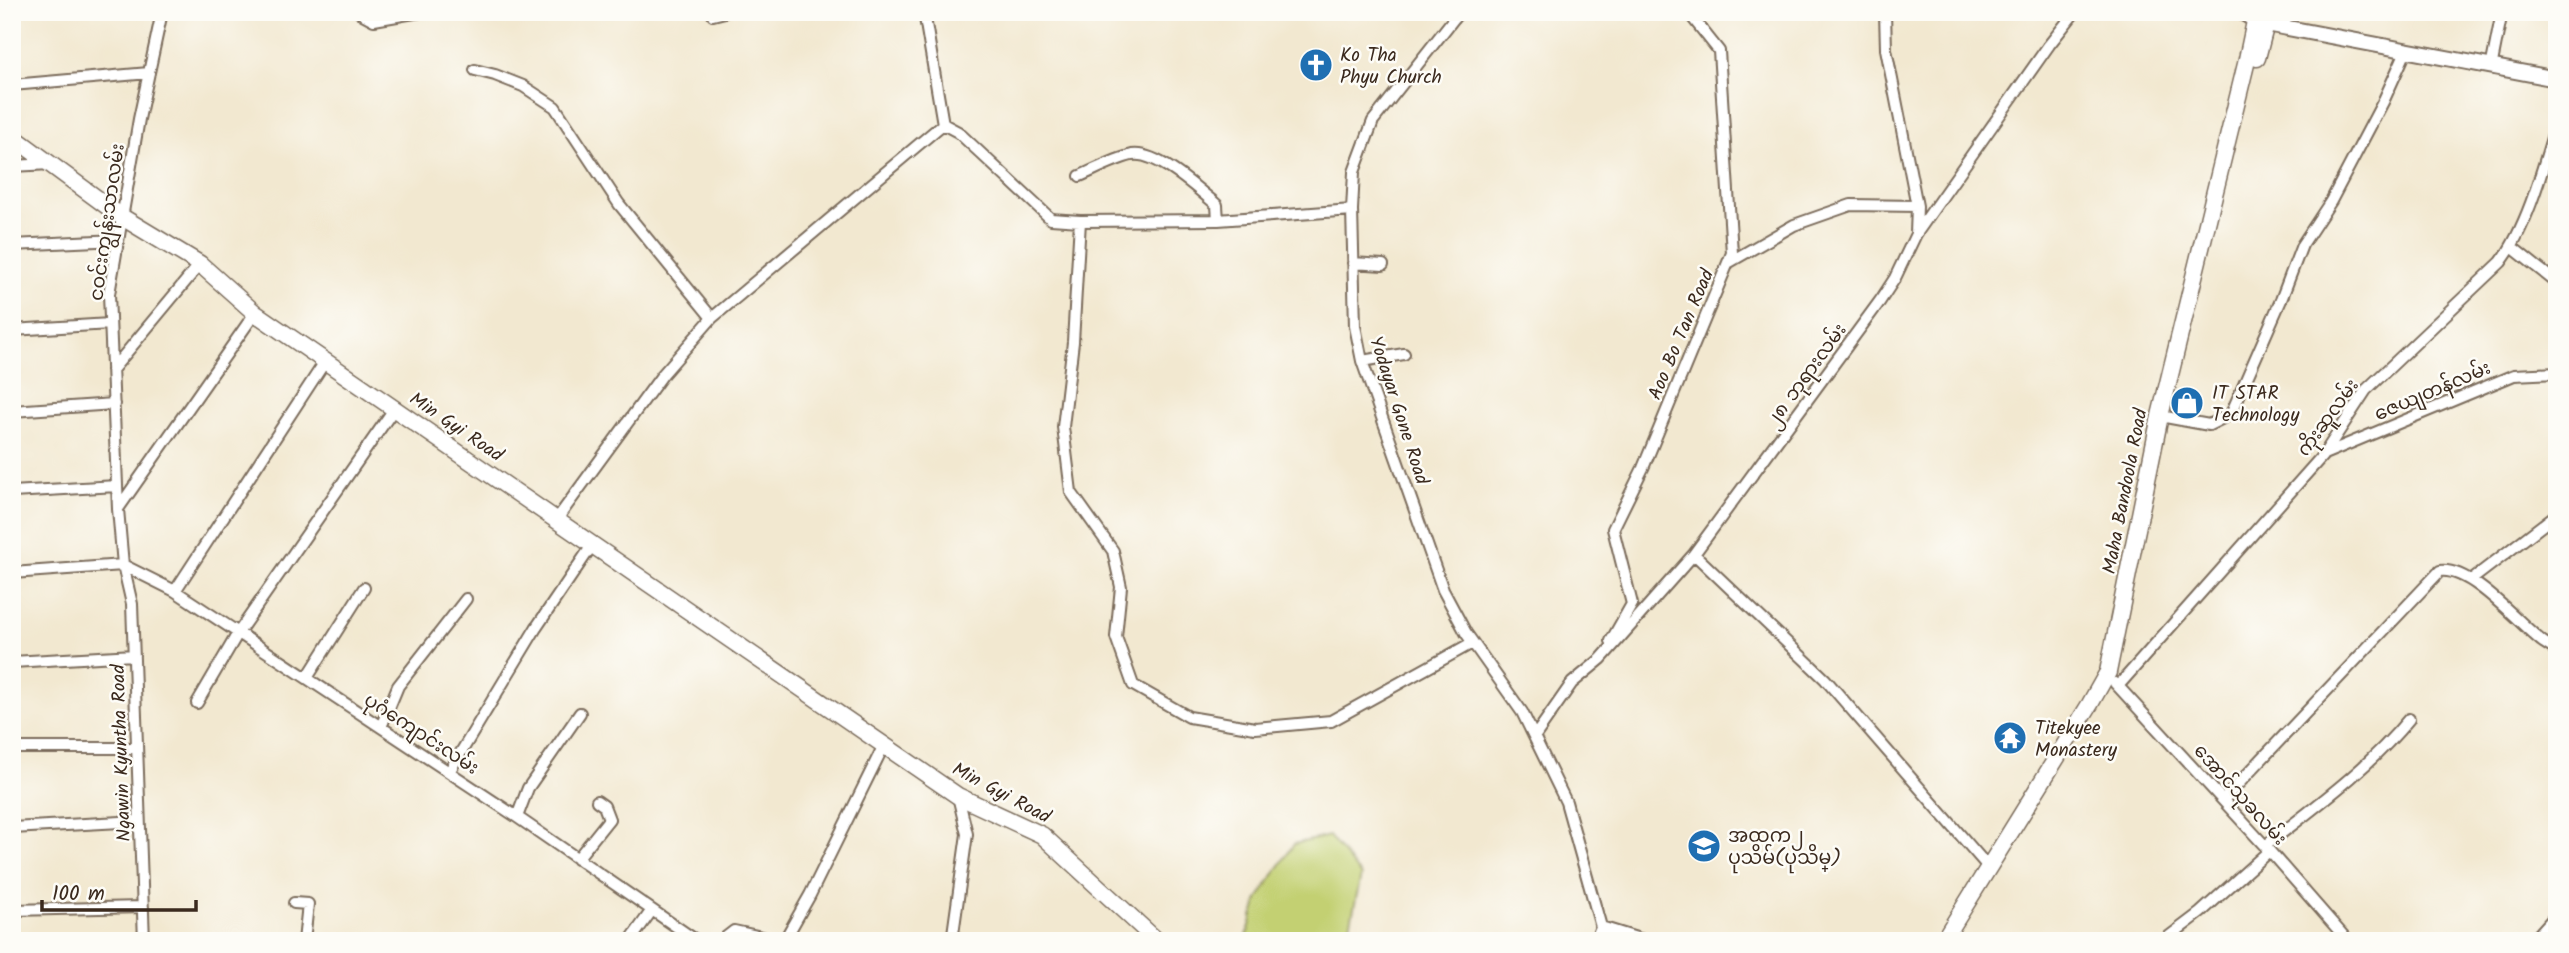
<svg xmlns="http://www.w3.org/2000/svg" width="2569" height="953" font-family="Kalam,'Noto Sans Myanmar',sans-serif">
<rect width="100%" height="100%" fill="#fdfcf7"/>
<filter id="ink" filterUnits="userSpaceOnUse"><feTurbulence type="fractalNoise" baseFrequency=".0143" numOctaves="2"/><feDisplacementMap in="SourceGraphic" scale="14" xChannelSelector="R" yChannelSelector="G"/><feConvolveMatrix kernelMatrix="1 2 1 2 8 2 1 2 1" color-interpolation-filters="sRGB"/></filter>
<filter id="wash" filterUnits="userSpaceOnUse"><feTurbulence type="fractalNoise" baseFrequency=".00686" numOctaves="4" result="noise"/><feDisplacementMap in="SourceGraphic" scale="28" xChannelSelector="R" yChannelSelector="G"/><feGaussianBlur stdDeviation="1.57" result="paint"/><feColorMatrix in="noise" values="0 0 0 0 0 0 0 0 0 0 0 0 0 0 0 0 0 1.4 0 .05"/><feComposite in="paint" operator="in"/></filter>
<g filter="url(#wash)">
<rect width="100%" height="100%" fill="#f2e8d0"/>
<!-- green -->
<path fill="#c3d072" stroke="#7f7d48" stroke-width="2" d="M 1329,836 L 1361,876 L 1350,926 L 1329,941 L 1252,941 L 1247,936 L 1258,899 L 1294,844 Z"/>
</g>
<g filter="url(#ink)">
<g fill="none" stroke-linecap="round" stroke-linejoin="round">
<defs>
<path id="minor" d="M 359,12 L 374,20 L 420,12
M 712,12 L 713,15 L 725,12
M 924,12 L 943,124 L 958,132 L 1051,219 L 1080,221 L 1218,220 L 1352,210
M 1459,12 L 1373,121 L 1354,172 L 1352,210 L 1355,326 L 1362,361 L 1443,590 L 1466,633 L 1522,712 L 1566,802 L 1601,927 L 1595,941
M 1885,12 L 1886,49 L 1917,206 L 1916,234
M 2238,12 L 2254,22
M 2491,68 L 2502,12
M 475,70 L 495,75 L 523,86 L 555,107 L 619,204 L 712,318
M 12,85 L 149,73
M 12,166 L 51,164
M 1080,176 C 1096,169 1115,159 1132,155 C 1157,151 1198,189 1217,205 L 1218,220
M 1080,221 L 1073,342 L 1063,427 L 1071,492 L 1113,551 L 1121,587 L 1116,637 L 1133,685 L 1189,717 L 1255,728 L 1331,721 L 1472,643
M 12,245 L 118,240
M 2512,247 L 2557,283
M 1353,263 L 1383,265
M 1728,263 L 1794,225 L 1851,205 L 1917,206
M 12,330 L 110,324
M 1362,361 L 1404,354
M 112,370 L 200,264
M 12,411 L 114,404
M 2160,416 L 2209,425 L 2231,414 L 2281,300 L 2302,245 L 2331,201 L 2383,102 L 2407,49
M 2324,454 L 2514,375 L 2557,373
M 12,492 L 117,486
M 118,509 L 255,313
M 557,519 L 663,374 L 712,318 L 943,124
M 1694,554 L 1825,679 L 1989,868
M 123,565 L 175,591 L 517,817 L 697,941
M 12,573 L 123,565
M 2471,580 L 2557,514
M 175,591 L 326,360
M 1611,641 L 1632,604 L 1613,529 L 1643,468 L 1732,253 L 1719,51 L 1688,12
M 12,662 L 134,655
M 307,678 L 364,588
M 2115,683 L 2265,846 L 2348,941
M 2118,686 L 2324,454 L 2366,390 L 2501,262 C 2528,226 2544,164 2557,121
M 197,703 L 238,633 L 394,409
M 381,727 L 398,686 L 466,599
M 1535,736 L 1572,683 L 1601,659 L 1694,554 L 1880,301 L 1895,278 L 1916,234 L 2049,45 L 2075,12
M 12,748 L 137,748
M 449,772 L 536,628 L 593,544
M 2223,800 L 2440,571 C 2472,567 2518,623 2543,642 L 2551,647 L 2557,647
M 517,817 L 528,788 L 580,713
M 12,828 L 139,821
M 2265,846 C 2315,807 2369,768 2409,719
M 577,859 L 609,819 L 604,806 L 597,801
M 294,903 L 308,904 L 304,941
M 12,910 L 143,907
M 1601,927 L 1646,941
M 144,941 L 132,604 L 123,565 L 118,509 L 109,294 L 139,119 L 162,12
M 630,941 L 652,910
M 721,941 L 734,931 L 780,941
M 784,941 L 810,895 L 885,743
M 952,941 L 967,834 L 958,796
M 2163,941 L 2200,913 L 2269,851
M 2533,941 L 2557,914"/>
<path id="tertiary" d="M 2256,22 L 2557,79"/>
<path id="secondary" d="M 2257,58 L 2269,12
M 12,136 L 122,217 L 200,264 L 255,313 L 958,796 L 1042,835 L 1157,941
M 1943,941 L 2090,704 L 2108,672 L 2160,416 L 2246,64 L 2257,12"/>
</defs>
<!-- minor casing -->
<use href="#minor" stroke="#7b6c5c" stroke-width="14"/>
<!-- tertiary casing -->
<use href="#tertiary" stroke="#7b6c5c" stroke-width="18"/>
<!-- secondary casing -->
<use href="#secondary" stroke="#7b6c5c" stroke-width="19"/>
<!-- minor -->
<use href="#minor" stroke="#fff" stroke-width="10"/>
<!-- tertiary -->
<use href="#tertiary" stroke="#fff" stroke-width="14"/>
<!-- secondary -->
<use href="#secondary" stroke="#fff" stroke-width="16"/>
</g>
</g>
<!-- icons -->
<defs>
<symbol id="church-disc" viewBox="-11 -11 22 22"><circle r="9.5" fill="#1f6fb2" stroke="#fdfcf7"/><path d="M-1.2-6h2.4v3.5h3.3v2.4h-3.3V6h-2.4V-.1h-3.3v-2.4h3.3Z" fill="#fff"/></symbol>
<symbol id="shop-disc" viewBox="-11 -11 22 22"><circle r="9.5" fill="#1f6fb2" stroke="#fdfcf7"/><path d="M-5-2.5h2.3a2.7 3.5 0 0 1 5.4 0H5L5.5 6h-11ZM-1.5-2.5h3a1.5 2.3 0 0 0-3 0Z" fill="#fff"/></symbol>
<symbol id="temple-disc" viewBox="-11 -11 22 22"><circle r="9.5" fill="#1f6fb2" stroke="#fdfcf7"/><path d="M0-6L5-2H3V0L6.5 2.5H4V6H1.5V3h-3V6H-4V2.5H-6.5L-3 0V-2H-5Z" fill="#fff"/></symbol>
<symbol id="school-disc" viewBox="-11 -11 22 22"><circle r="9.5" fill="#1f6fb2" stroke="#fdfcf7"/><path d="M0-5L7-2L0 1L-7-2ZM-4 1L0 2.5L4 1V4Q0 6-4 4Z" fill="#fff"/></symbol>
</defs>
<g fill-rule="evenodd">
<use href="#church-disc" x="1297" y="46" width="38" height="38"/>
<use href="#shop-disc" x="2168" y="384" width="38" height="38"/>
<use href="#temple-disc" x="1991" y="719" width="38" height="38"/>
<use href="#school-disc" x="1685" y="827" width="38" height="38"/>
</g>
<g text-anchor="middle" stroke-width="5" stroke-linejoin="round" paint-order="stroke">
<!-- poi labels -->
<g font-size="19" fill="#3b2a1e" stroke="#fdfcf7" text-anchor="start">
<text x="1340" y="61">Ko Tha<tspan x="1340" dy="22">Phyu Church</tspan></text>
<text x="2212" y="399">IT STAR<tspan x="2212" dy="22">Technology</tspan></text>
<text x="2035" y="734">Titekyee<tspan x="2035" dy="22">Monastery</tspan></text>
<text x="1728" y="842">အထက၂<tspan x="1728" dy="22">ပုသိမ်(ပုသိမ္)</tspan></text>
</g>
<!-- street labels -->
<g font-size="19" fill="#3b2a1e" stroke="#fdfcf7">
<text transform="translate(106 222) rotate(-82)" y="7">ငဝင်းကျွန်းသာလမ်း</text>
<text transform="translate(1680 334) rotate(-67)" y="7">Aoo Bo Tan Road</text>
<text transform="translate(1805 375) rotate(-54)" y="7">၂၈ ဘုရားလမ်း</text>
<text transform="translate(2432 390) rotate(-23)" y="7">ဇေယျတန်လမ်း</text>
<text transform="translate(1400 410) rotate(72)" y="7">Yodayar Gone Road</text>
<text transform="translate(2327 417) rotate(-54)" y="7">ကိုးဆူလမ်း</text>
<text transform="translate(457 426) rotate(34)" y="7">Min Gyi Road</text>
<text transform="translate(2124 491) rotate(-79)" y="7">Maha Bandoola Road</text>
<text transform="translate(422 733) rotate(33)" y="7">ပုဂံကျောင်းလမ်း</text>
<text transform="translate(120 753) rotate(-92)" y="7">Ngawin Kyuntha Road</text>
<text transform="translate(1002 792) rotate(28)" y="7">Min Gyi Road</text>
<text transform="translate(2241 794) rotate(48)" y="7">အောင်သုခလမ်း</text>
</g>
</g>
<!-- margin -->
<rect width="2569" height="953" fill="none" stroke="#fdfcf7" stroke-width="42"/>
<!-- scale -->
<path d="M42 900v10h154v-10" fill="none" stroke="#3b2a1e" stroke-width="3.5"/>
<text x="52" y="900" font-size="21" fill="#3b2a1e" stroke="#fdfcf7" stroke-width="5" paint-order="stroke">100 m</text>
</svg>
